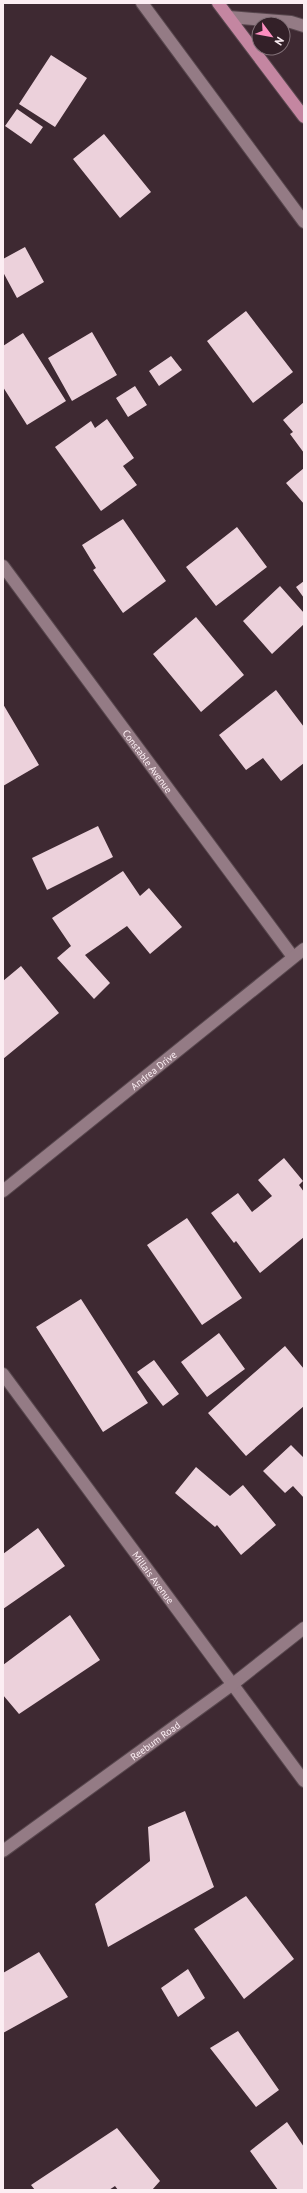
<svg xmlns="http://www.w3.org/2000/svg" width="307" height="2193" font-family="'PT Sans',sans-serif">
<rect width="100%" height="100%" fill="#3e2932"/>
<!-- building -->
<path fill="#ecd1db" d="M 51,55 L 87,78 L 55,127 L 19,104 Z
M 17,109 L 43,127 L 31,144 L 5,126 Z
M 104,134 L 151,192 L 120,218 L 73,159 Z
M 25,247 L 44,282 L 17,298 L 3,272 L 3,259 Z
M 246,311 L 293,372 L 253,403 L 207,341 Z
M 92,332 L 117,375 L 72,401 L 48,358 Z
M 23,333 L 66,401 L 27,425 L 3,387 L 3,346 Z
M 171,356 L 182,370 L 159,386 L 149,371 Z
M 135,386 L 147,405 L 128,417 L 116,398 Z
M 304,402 L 304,453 L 290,434 L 293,432 L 283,420 Z
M 107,419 L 134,458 L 123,466 L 137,485 L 101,511 L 55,447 L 91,421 L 95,428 Z
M 304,468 L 304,504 L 286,483 Z
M 123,519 L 166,581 L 123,613 L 93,570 L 96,568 L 82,545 Z
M 237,527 L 267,567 L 216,606 L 186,567 Z
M 304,581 L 304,598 L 296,587 Z
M 280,586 L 304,613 L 304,624 L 272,654 L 243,621 Z
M 196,617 L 244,675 L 201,712 L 153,654 Z
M 276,690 L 304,727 L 304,763 L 281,781 L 263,758 L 246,770 L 219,735 Z
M 3,704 L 39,765 L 3,786 Z
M 98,826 L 113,857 L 47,890 L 32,858 Z
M 123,871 L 140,896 L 149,888 L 182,927 L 150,954 L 127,926 L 85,955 L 110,983 L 94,999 L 57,958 L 71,946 L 52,918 Z
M 21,966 L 59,1013 L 3,1059 L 3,981 Z
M 284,1158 L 303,1181 L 299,1185 L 304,1192 L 304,1237 L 260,1273 L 236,1241 L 234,1243 L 211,1213 L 238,1193 L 252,1212 L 272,1196 L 258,1180 Z
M 187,1218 L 242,1298 L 202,1325 L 147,1245 Z
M 81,1299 L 148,1403 L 103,1432 L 36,1327 Z
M 219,1333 L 245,1369 L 207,1397 L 181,1362 Z
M 285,1346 L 304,1369 L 304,1406 L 246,1456 L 208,1413 Z
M 154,1360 L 179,1394 L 163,1406 L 137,1372 Z
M 291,1445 L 304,1458 L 304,1498 L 293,1486 L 285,1493 L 263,1471 Z
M 196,1467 L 230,1496 L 243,1485 L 276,1525 L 241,1555 L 217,1525 L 215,1527 L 175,1493 Z
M 38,1528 L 65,1566 L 3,1609 L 3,1554 Z
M 70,1615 L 100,1660 L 19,1714 L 3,1695 L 3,1665 Z
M 185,1811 L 214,1887 L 108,1947 L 95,1904 L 150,1861 L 148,1827 Z
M 246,1896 L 294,1959 L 244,1999 L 194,1929 Z
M 39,1952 L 68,1997 L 3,2033 L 3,1973 Z
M 188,1969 L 205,1998 L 178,2017 L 161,1988 Z
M 238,2031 L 279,2090 L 256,2107 L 210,2048 Z
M 287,2122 L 304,2147 L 304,2190 L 278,2190 L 250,2151 Z
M 117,2128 L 160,2181 L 152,2190 L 118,2190 L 115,2186 L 109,2190 L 35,2190 L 31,2185 Z"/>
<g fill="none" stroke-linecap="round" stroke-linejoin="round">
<defs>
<g id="minor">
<path d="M 142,3 L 304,222"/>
<path d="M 229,17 L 291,22 L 304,26"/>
<path id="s1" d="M 3,566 L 293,957"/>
<path id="s2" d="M 3,1191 L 304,949"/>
<path id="s3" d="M 3,1374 L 304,1781"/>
<path id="s4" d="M 3,1851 L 233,1684 L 304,1628"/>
</g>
<path id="major" d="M 218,3 L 304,117"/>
</defs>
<!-- minor casing -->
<use href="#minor" stroke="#58474e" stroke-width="14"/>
<!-- major casing -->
<use href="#major" stroke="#58474e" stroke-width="14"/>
<!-- minor -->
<use href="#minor" stroke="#947b85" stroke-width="12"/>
<!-- major -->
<use href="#major" stroke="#c486a1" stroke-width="12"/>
</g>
<g text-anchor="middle" stroke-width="4" stroke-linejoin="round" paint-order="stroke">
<!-- street labels -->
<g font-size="10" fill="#fceef3" stroke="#332028">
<text dy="4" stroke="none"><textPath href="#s1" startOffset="243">Constable Avenue</textPath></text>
<text dy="4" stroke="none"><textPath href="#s2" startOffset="193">Andrea Drive</textPath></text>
<text dy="4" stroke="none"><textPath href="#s3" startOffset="253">Millais Avenue</textPath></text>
<text dy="4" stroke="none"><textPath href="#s4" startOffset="188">Reebum Road</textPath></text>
</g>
</g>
<!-- border -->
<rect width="307" height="2193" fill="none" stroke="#fceef3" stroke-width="8"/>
<!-- north arrow -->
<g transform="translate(271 36) rotate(122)"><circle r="19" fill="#332028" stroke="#837279"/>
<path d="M0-3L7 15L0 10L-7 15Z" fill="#fd8ec0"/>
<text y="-6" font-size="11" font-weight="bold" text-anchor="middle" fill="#fceef3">N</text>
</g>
</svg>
